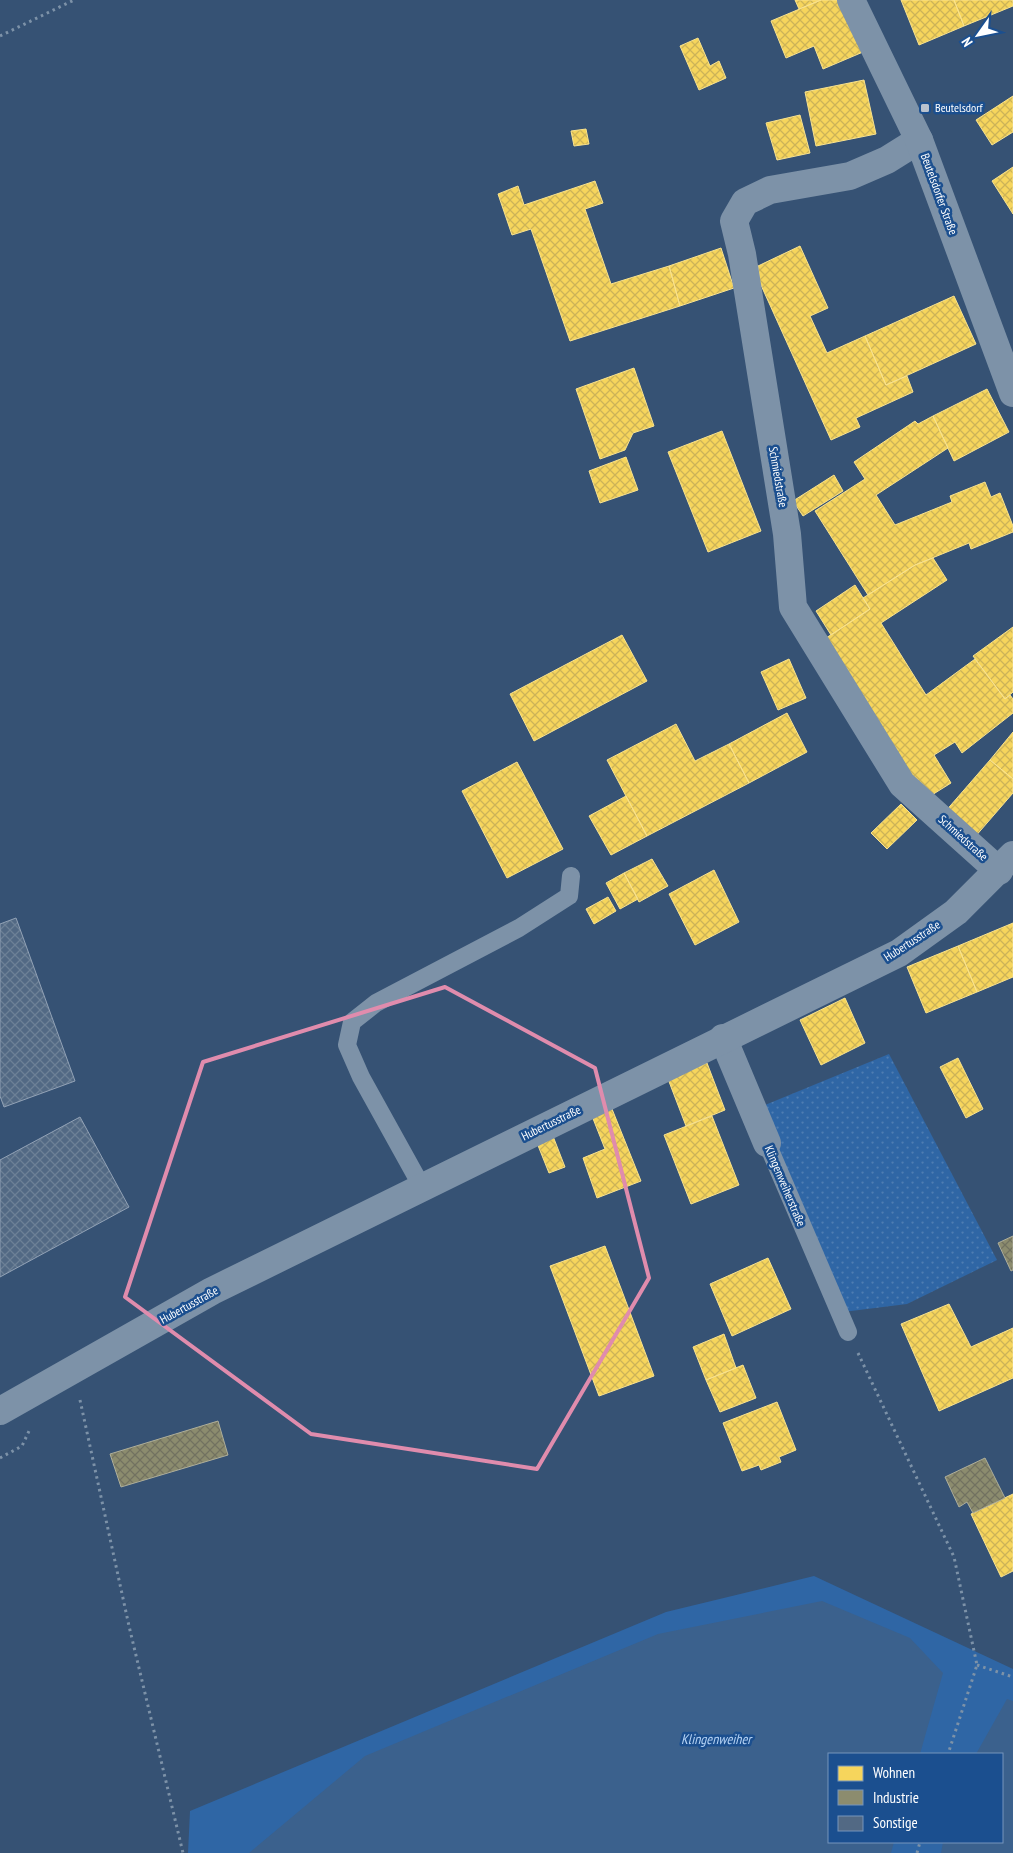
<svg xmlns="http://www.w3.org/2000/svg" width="1013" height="1853" font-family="'PT Sans Narrow',sans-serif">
<defs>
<pattern id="park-dots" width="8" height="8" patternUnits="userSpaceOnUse" patternTransform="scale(1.25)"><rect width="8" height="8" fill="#2f66a5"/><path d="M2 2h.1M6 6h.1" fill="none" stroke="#4e7db2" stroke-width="1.8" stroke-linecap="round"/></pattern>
<pattern id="homes-cross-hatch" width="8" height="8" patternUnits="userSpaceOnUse" patternTransform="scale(1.25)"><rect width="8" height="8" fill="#f6d55c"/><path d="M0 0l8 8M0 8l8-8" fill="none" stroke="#ccb358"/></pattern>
<pattern id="industry-cross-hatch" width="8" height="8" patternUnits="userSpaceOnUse" patternTransform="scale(1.25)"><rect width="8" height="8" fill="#8c8c6e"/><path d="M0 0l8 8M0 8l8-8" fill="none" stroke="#727260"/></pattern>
<pattern id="building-cross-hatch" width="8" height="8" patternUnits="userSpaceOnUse" patternTransform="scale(1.25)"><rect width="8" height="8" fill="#526984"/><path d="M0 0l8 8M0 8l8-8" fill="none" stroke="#6c8096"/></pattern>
</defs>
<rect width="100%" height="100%" fill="#365274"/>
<!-- green -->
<path fill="#2f66a5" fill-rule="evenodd" d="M 814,1576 L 1013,1669 L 1013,1853 L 188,1853 L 190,1811 L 666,1612 ZM 829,1754 L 1002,1754 L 1002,1842 L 829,1842 Z"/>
<!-- park -->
<path fill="url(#park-dots)" d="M 889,1054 L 997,1260 L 907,1304 L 843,1312 L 758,1108 Z"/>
<!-- water -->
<path fill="#3b618d" d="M 822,1601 L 910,1638 L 943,1673 L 920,1754 L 829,1754 L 829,1842 L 894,1842 L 891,1853 L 249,1853 L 365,1756 L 658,1634 Z
M 1007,1699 L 1013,1701 L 1013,1853 L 941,1853 L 943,1842 L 1002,1842 L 1002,1754 L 976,1754 Z"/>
<!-- homes -->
<path fill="url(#homes-cross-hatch)" stroke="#f9e28d" d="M 795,0 L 821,0 L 799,9 Z
M 821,0 L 841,0 L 863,52 L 823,69 L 814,46 L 786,58 L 771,21 Z
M 901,0 L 954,0 L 964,26 L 919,45 Z
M 954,0 L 1013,0 L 1013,6 L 964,26 Z
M 698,38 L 710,66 L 719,61 L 726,78 L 699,90 L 680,46 Z
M 864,80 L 876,134 L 816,146 L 805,92 Z
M 1013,96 L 1013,132 L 992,145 L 976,120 Z
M 800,115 L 810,153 L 777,160 L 766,123 Z
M 586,129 L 589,144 L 574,146 L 571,131 Z
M 1013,167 L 1013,214 L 992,181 Z
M 595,181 L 603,203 L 585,209 L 611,284 L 669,266 L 680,306 L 570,341 L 531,229 L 512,235 L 498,194 L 518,186 L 524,205 Z
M 800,246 L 828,308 L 810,316 L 827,353 L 865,336 L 886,385 L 907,376 L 913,392 L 856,418 L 860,427 L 831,440 L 760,283 L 758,266 Z
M 721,248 L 734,288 L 680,306 L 669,266 Z
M 954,296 L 976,344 L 886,385 L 865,336 Z
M 634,368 L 654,426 L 633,433 L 625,450 L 600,459 L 576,389 Z
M 987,389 L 1009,432 L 954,461 L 933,416 Z
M 933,416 L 948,448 L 876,495 L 895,525 L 952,502 L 950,496 L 985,482 L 991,497 L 1000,493 L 1013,526 L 1013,532 L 971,549 L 969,543 L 915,565 L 868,595 L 815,511 L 865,479 L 854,462 L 915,421 L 918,424 Z
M 722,431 L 761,531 L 708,552 L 668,452 Z
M 626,457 L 638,490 L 600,503 L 589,471 Z
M 834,475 L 843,491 L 803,516 L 793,501 Z
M 933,558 L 947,580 L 881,623 L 926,695 L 975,659 L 1005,699 L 1010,695 L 1013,699 L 1013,713 L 962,753 L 955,742 L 934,755 L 951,783 L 927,798 L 820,642 L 870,609 L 863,598 L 915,565 Z
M 855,585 L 870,609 L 831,635 L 816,611 Z
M 1013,627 L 1013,692 L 1005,699 L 973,656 Z
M 622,635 L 647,681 L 534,741 L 510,694 Z
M 789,659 L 806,698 L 778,710 L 761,672 Z
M 787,713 L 807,752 L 749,783 L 729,744 Z
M 676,724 L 695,761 L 729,744 L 749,783 L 647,836 L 607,760 Z
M 1013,732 L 1013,779 L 990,760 Z
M 990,760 L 1013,779 L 1013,793 L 974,838 L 944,813 Z
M 517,762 L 563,849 L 507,878 L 462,791 Z
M 626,796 L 647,836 L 611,855 L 589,816 Z
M 901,804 L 917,820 L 887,849 L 871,833 Z
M 652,859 L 668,886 L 639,902 L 624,873 Z
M 714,870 L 739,922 L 695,945 L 669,894 Z
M 624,873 L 638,899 L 620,909 L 606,883 Z
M 608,897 L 616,911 L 594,924 L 586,909 Z
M 1013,923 L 1013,977 L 977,992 L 958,946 Z
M 958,946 L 977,992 L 926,1013 L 907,967 Z
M 845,998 L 865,1043 L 821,1065 L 800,1020 Z
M 958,1058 L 983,1109 L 966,1118 L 940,1067 Z
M 707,1063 L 725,1110 L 686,1126 L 668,1079 Z
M 610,1104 L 641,1181 L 597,1198 L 583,1158 L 605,1149 L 590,1111 Z
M 712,1116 L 739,1185 L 691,1204 L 664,1135 Z
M 551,1131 L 565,1167 L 549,1173 L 535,1138 Z
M 605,1246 L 654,1376 L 599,1396 L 550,1266 Z
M 768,1258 L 791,1309 L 732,1336 L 710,1284 Z
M 949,1304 L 971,1347 L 1013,1328 L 1013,1378 L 939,1411 L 901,1324 Z
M 724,1334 L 736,1368 L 706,1380 L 693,1347 Z
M 743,1365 L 756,1398 L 720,1412 L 706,1380 Z
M 777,1402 L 796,1450 L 779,1457 L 781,1462 L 761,1470 L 759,1465 L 742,1471 L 723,1423 Z
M 1013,1494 L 1013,1571 L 1001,1577 L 971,1514 Z"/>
<!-- industry -->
<path fill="url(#industry-cross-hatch)" stroke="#aeae9a" d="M 1013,1236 L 1013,1270 L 1011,1271 L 998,1243 Z
M 218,1421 L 228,1455 L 121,1487 L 110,1454 Z
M 985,1458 L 1005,1498 L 973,1513 L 967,1502 L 959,1507 L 945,1477 Z"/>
<!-- building -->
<path fill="url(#building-cross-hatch)" stroke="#92a2b6" d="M 16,918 L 75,1081 L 4,1107 L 0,1096 L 0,924 Z
M 80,1117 L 129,1207 L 0,1277 L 0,1160 Z"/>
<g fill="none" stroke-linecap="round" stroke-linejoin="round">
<!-- path -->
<path stroke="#7d92a8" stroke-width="3" stroke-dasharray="2.5 4" stroke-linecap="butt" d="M 0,36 L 74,0
M 858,1353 L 954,1557 L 977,1665 L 948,1754
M 80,1400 L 129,1626 L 183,1853
M 0,1458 L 22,1446 L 29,1431
M 977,1665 L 1013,1677
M 917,1853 L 920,1842"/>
<!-- service -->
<path stroke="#7d92a8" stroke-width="18" d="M 767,1143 L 848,1332
M 422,1187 L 361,1077 L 347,1045 L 352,1022 L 376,1003 L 519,928 L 569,896 L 571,876"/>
<!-- minor -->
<path stroke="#7d92a8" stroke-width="28" d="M 919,140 L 887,160 L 850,176 L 770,190 L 745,202 L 734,221 L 742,254 L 787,534 L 793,607 L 902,784 L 999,871
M 723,1038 L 767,1143"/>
<!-- tertiary -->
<path stroke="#7d92a8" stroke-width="28" d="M 851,0 L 919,140 L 1013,393
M 0,1411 L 212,1291 L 899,953 L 956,912 L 1013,855"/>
</g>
<!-- marked area -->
<path fill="none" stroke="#e08cad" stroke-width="4" stroke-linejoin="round" d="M 445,987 L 595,1068 L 649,1278 L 537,1469 L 311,1434 L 125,1297 L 203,1062 Z"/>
<!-- markers -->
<rect fill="#b9c2ce" stroke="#1b4f8f" stroke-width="2" x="920" y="103" width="10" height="10" rx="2.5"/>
<g text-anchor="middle" stroke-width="5" stroke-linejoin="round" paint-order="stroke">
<!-- poi labels -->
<g font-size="12" fill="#fff" stroke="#1b4f8f" text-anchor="start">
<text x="935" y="112">Beutelsdorf</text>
</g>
<!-- street labels -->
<g font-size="12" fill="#fff" stroke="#1b4f8f">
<text transform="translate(939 194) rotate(70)" y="4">Beutelsdorfer Straße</text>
<text transform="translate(778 477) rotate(80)" y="4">Schmiedstraße</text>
<text transform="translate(963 838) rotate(42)" y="4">Schmiedstraße</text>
<text transform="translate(912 941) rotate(-33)" y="4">Hubertusstraße</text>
<text transform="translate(551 1123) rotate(-26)" y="4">Hubertusstraße</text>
<text transform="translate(785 1186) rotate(67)" y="4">Klingenweiherstraße</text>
<text transform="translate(189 1305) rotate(-29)" y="4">Hubertusstraße</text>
</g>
<!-- water labels -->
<g font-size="14" font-style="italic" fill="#b5d3f5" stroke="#1b4f8f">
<text x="716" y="1744">Klingenweiher</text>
</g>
</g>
<!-- legend -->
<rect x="828" y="1753" width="175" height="90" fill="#1b4f8f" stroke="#7695bc"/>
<rect x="838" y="1766" width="25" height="15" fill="#f6d55c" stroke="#7695bc"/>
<text x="873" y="1778" font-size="15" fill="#ffffff">Wohnen</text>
<rect x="838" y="1790" width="25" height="15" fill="#8c8c6e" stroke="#7695bc"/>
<text x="873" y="1803" font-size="15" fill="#ffffff">Industrie</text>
<rect x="838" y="1816" width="25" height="15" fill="#526984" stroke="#7695bc"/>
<text x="873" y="1828" font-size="15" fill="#ffffff">Sonstige</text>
<!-- north arrow -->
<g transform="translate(978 35) rotate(237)" stroke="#1b4f8f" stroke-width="4" paint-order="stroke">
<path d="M0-4L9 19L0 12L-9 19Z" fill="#ffffff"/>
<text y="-8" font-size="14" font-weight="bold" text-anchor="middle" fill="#ffffff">N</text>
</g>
</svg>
